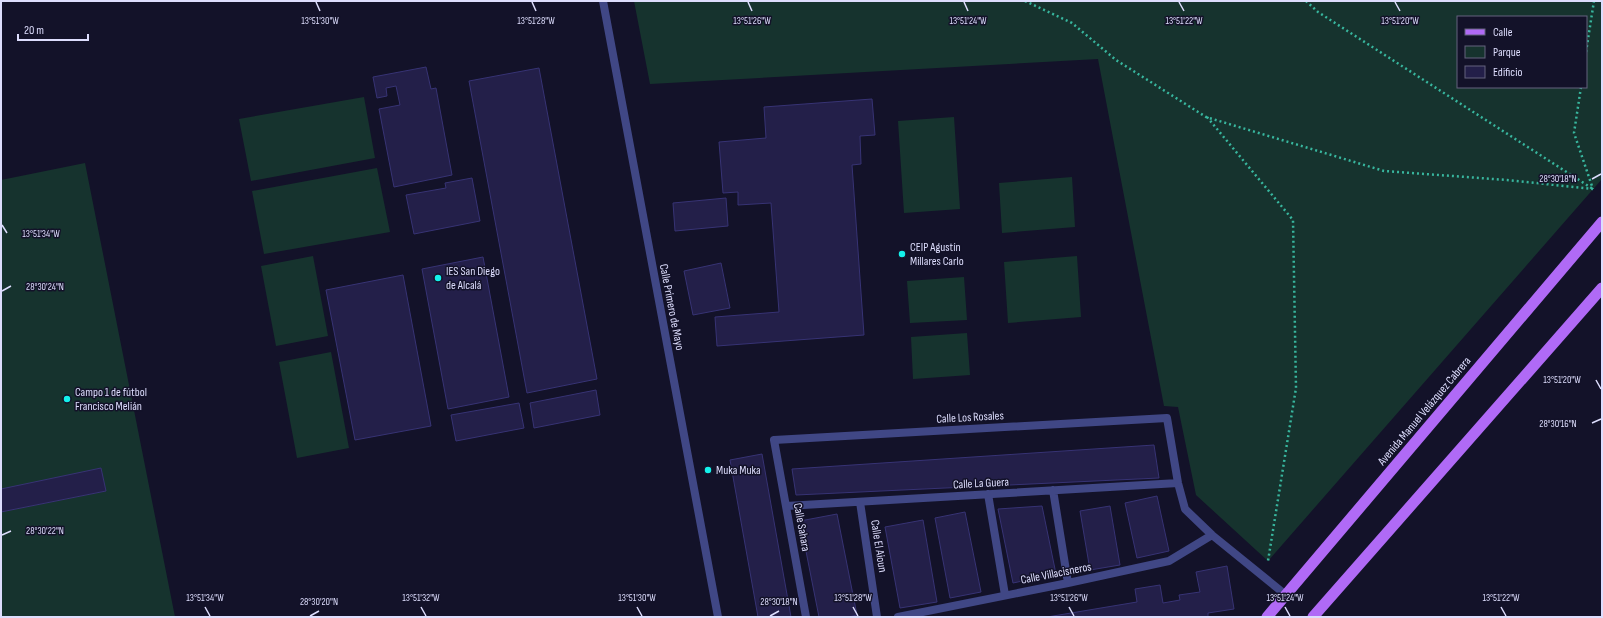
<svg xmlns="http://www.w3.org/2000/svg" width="1603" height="618" font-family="'Sofia Sans Condensed',sans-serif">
<rect width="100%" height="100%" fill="#131229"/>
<!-- green -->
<path fill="#16332e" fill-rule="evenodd" d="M 634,1 L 1602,1 L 1602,179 L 1268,561 L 1196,495 L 1178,407 L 1164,406 L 1098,59 L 650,84 ZM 1458,17 L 1586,17 L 1586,87 L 1458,87 Z
M 364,97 L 375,158 L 251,181 L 239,119 Z
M 954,117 L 960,209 L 904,213 L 898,121 Z
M 85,163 L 175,617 L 1,617 L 1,180 Z
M 377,168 L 390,232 L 264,254 L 252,191 Z
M 1072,177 L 1075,227 L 1002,233 L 999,183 Z
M 313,256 L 328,336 L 276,346 L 261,266 Z
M 1077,256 L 1081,317 L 1008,323 L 1004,262 Z
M 964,277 L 967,320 L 910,323 L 907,281 Z
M 967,333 L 970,375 L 913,379 L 911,337 Z
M 331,352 L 349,448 L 297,458 L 279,362 Z"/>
<!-- building -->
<path fill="#231f49" stroke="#373374" d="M 426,67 L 431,89 L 436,88 L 452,175 L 394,187 L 379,109 L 400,105 L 396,86 L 386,88 L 387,96 L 377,98 L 373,77 Z
M 539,68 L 597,379 L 527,393 L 469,81 Z
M 872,99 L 875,135 L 860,136 L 861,164 L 852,165 L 864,335 L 717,346 L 715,317 L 779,312 L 771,203 L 738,205 L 738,192 L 723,193 L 719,142 L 766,138 L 764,107 Z
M 472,178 L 480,221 L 414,234 L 406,195 L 446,188 L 445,183 Z
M 726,198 L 728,226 L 675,231 L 673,203 Z
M 483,257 L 509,397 L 448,409 L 422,269 Z
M 721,263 L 730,308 L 693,315 L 684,271 Z
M 403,275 L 431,426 L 355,440 L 326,290 Z
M 596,390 L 600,415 L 534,428 L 530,403 Z
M 519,403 L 524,428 L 456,441 L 451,415 Z
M 1154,445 L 1159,478 L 796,495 L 792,469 Z
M 762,454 L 791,617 L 758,617 L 730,460 Z
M 101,468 L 106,491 L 1,512 L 1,489 Z
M 1157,496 L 1169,551 L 1137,558 L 1125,503 Z
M 1042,506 L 1056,574 L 1013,583 L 998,509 Z
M 1110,506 L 1120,565 L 1090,570 L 1080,511 Z
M 965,512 L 981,592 L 950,598 L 935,518 Z
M 837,514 L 857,615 L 849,617 L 819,617 L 800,521 Z
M 923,520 L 937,602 L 900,608 L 885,527 Z
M 1227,566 L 1234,609 L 1208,613 L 1208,617 L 1047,617 L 1137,602 L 1135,589 L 1160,585 L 1163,603 L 1180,600 L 1179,595 L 1200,592 L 1196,572 Z"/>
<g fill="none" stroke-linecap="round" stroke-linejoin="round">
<!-- path -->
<path stroke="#38b69e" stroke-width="2.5" stroke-dasharray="2 3" stroke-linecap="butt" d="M 1025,1 L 1072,23 L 1116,60 L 1206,117 L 1384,171 L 1507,180 L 1593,189
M 1306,1 L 1318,12 L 1593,189
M 1586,52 L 1594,1
M 1581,87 L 1574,133 L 1593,189
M 1207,117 L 1293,220 L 1296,388 L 1268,561"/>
<!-- minor -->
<path stroke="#404785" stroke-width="8" d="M 603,1 L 718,617
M 1053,490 L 1068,583
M 988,494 L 1005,595
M 860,502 L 877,617
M 786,506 L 1178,483
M 806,617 L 774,440 L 1167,418 L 1178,483 L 1185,509 L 1212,535 L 1286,595
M 898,617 L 1068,583 L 1169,561 L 1212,535"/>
<!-- primary -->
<path stroke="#b06af6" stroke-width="11" d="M 1267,617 L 1602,222
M 1313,617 L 1602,288"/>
</g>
<!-- ticks -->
<path fill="none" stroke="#ddddfd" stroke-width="1.5" d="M 316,2 L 320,11M 532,2 L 536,11M 748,2 L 752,11M 964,2 L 968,11M 1179,2 L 1184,11M 1395,2 L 1400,11M 1592,179 L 1601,174M 2,225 L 7,233M 2,291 L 11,286M 1596,380 L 1601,389M 1592,423 L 1601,419M 2,535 L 11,531M 205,607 L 210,616M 421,607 L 426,616M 637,607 L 642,616M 853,607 L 858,616M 1069,607 L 1074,616M 1285,607 L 1290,616M 1501,607 L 1506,616M 310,616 L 319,611M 770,616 L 779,611"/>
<!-- markers -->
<g fill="#14f1eb" stroke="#131229" stroke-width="1.5">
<circle cx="902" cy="254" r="4"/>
<circle cx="438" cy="278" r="4"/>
<circle cx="67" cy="399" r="4"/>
<circle cx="708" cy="470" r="4"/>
</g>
<g text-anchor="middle" stroke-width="3" stroke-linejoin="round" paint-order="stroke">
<!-- poi labels -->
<g font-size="12" fill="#ddddfd" stroke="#131229" text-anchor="start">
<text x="910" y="251">CEIP Agustín<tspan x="910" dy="14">Millares Carlo</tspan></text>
<text x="446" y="275">IES San Diego<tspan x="446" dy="14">de Alcalá</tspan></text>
<text x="75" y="396">Campo 1 de fútbol<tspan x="75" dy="14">Francisco Melián</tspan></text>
<text x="716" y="474">Muka Muka</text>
</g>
<!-- street labels -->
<g font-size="12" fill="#ddddfd" stroke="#131229">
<text transform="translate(672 307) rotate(79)" y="4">Calle Primero de Mayo</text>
<text transform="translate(1424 411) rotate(-50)" y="4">Avenida Manuel Velázquez Cabrera</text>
<text transform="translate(970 417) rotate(-3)" y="4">Calle Los Rosales</text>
<text transform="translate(981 483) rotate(-3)" y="4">Calle La Guera</text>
<text transform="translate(802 527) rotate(80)" y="4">Calle Sahara</text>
<text transform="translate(879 546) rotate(81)" y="4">Calle El Aioun</text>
<text transform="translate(1056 573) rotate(-11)" y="4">Calle Villacisneros</text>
</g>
</g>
<g font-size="10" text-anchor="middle" fill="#ddddfd" stroke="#131229" stroke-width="3" stroke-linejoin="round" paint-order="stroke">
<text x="320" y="24">13°51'30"W</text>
<text x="536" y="24">13°51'28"W</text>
<text x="752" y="24">13°51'26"W</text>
<text x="968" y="24">13°51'24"W</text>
<text x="1184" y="24">13°51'22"W</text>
<text x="1400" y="24">13°51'20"W</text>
<text x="1558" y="182">28°30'18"N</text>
<text x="41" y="237">13°51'34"W</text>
<text x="45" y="290">28°30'24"N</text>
<text x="1562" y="383">13°51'20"W</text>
<text x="1558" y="427">28°30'16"N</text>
<text x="45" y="534">28°30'22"N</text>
<text x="205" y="601">13°51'34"W</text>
<text x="421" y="601">13°51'32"W</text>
<text x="637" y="601">13°51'30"W</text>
<text x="853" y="601">13°51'28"W</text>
<text x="1069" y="601">13°51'26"W</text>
<text x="1285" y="601">13°51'24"W</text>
<text x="1501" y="601">13°51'22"W</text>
<text x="319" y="605">28°30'20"N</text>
<text x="779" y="605">28°30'18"N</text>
</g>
<!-- border -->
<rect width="1603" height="618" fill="none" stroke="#ddddfd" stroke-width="4"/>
<!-- legend -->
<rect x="1457" y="16" width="130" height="72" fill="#131229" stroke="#64637e"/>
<rect x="1465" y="29" width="20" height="6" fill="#b06af6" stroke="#64637e"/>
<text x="1493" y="36" font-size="12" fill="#ddddfd">Calle</text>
<rect x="1465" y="46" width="20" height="12" fill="#16332e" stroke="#64637e"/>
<text x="1493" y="56" font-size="12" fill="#ddddfd">Parque</text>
<rect x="1465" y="66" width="20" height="12" fill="#231f49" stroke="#64637e"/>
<text x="1493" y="76" font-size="12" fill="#ddddfd">Edificio</text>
<!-- scale -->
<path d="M18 34v6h70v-6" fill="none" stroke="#ddddfd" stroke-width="2"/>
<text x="24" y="34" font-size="12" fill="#ddddfd" stroke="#131229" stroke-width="3" paint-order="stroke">20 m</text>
</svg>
